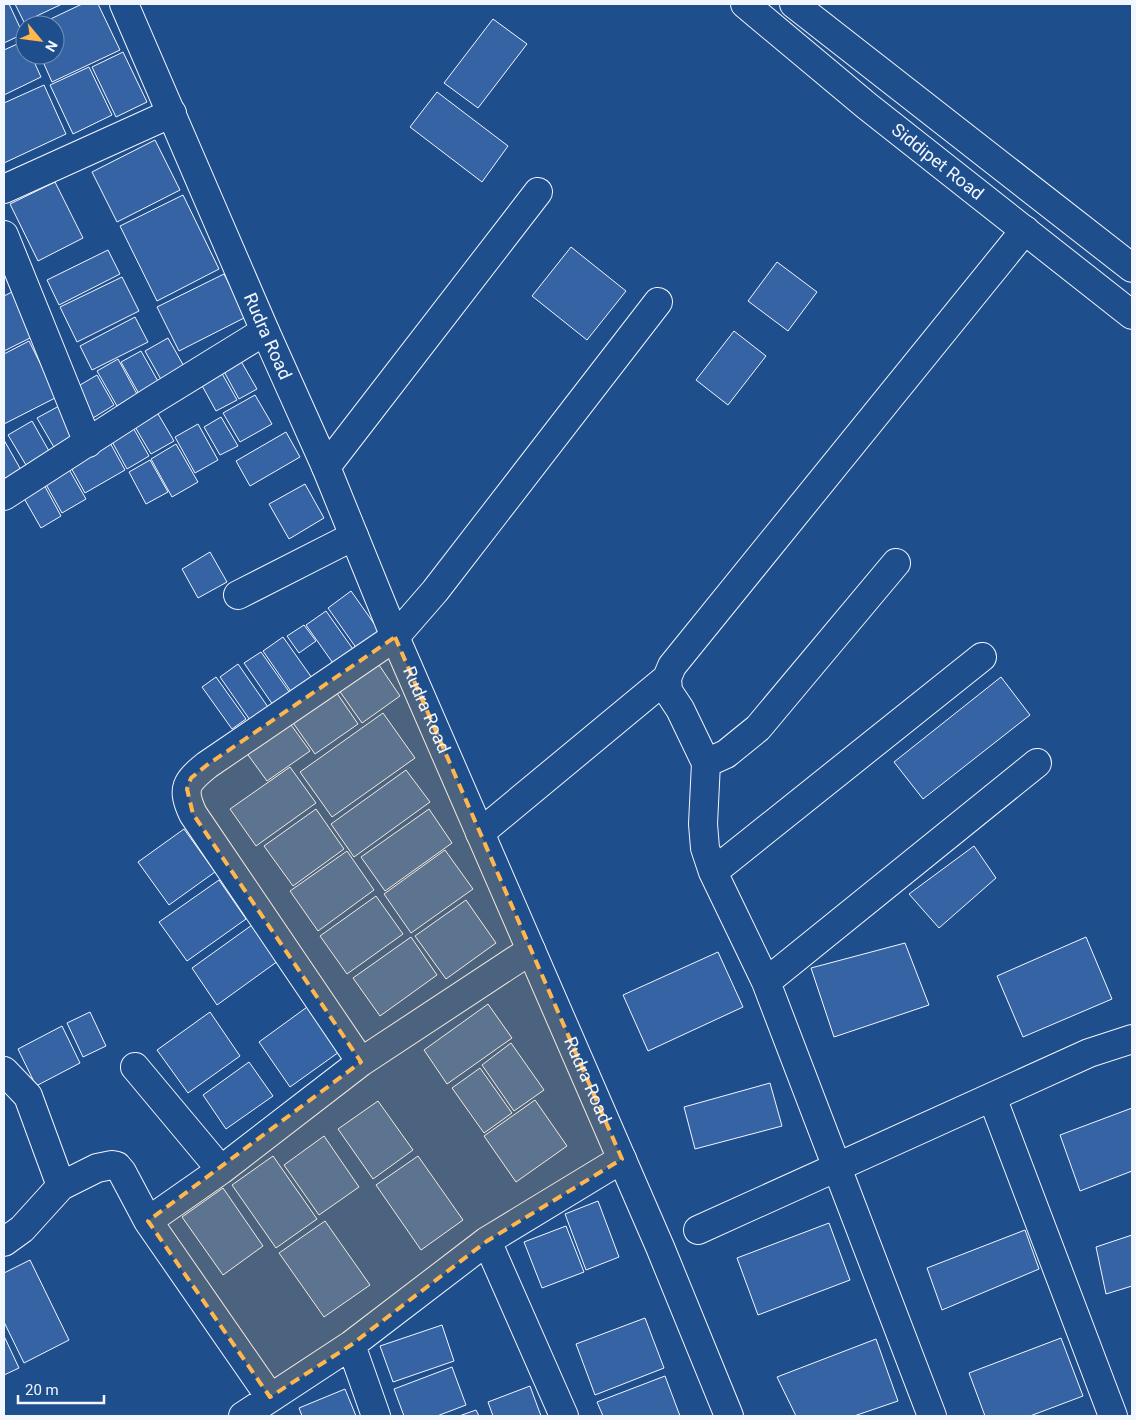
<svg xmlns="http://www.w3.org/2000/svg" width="1136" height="1420" font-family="Roboto,sans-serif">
<rect width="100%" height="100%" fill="#1f4e8c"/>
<!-- building -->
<path fill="#3563a3" stroke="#f2f6ff" d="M 4,4 L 9,4 L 23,34 L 4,43 Z
M 15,4 L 62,4 L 24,22 Z
M 82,4 L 98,4 L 120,50 L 52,82 L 40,55 L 55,55 L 55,25 L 38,25 Z
M 493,19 L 527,44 L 478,108 L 444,83 Z
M 24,41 L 25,55 L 31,55 L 41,77 L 4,95 L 4,50 Z
M 123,52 L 147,102 L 116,117 L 92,67 Z
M 89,67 L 112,115 L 73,134 L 50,85 Z
M 44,85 L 66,134 L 4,163 L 4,103 Z
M 437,92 L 508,146 L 482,182 L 410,127 Z
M 155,140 L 180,190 L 117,222 L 92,172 Z
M 55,182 L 83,238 L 38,261 L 10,204 Z
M 183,195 L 219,269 L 157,301 L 120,226 Z
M 571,247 L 626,291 L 587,340 L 532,296 Z
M 108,250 L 120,274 L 59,305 L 47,280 Z
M 777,262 L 817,292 L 788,331 L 748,301 Z
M 224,274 L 246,317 L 179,351 L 157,307 Z
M 122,277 L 139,311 L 77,342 L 60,307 Z
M 16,290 L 38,334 L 4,351 L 4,296 Z
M 135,317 L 148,342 L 92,370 L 80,346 Z
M 734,331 L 766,356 L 728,405 L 696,380 Z
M 168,338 L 186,370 L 163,383 L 145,351 Z
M 29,341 L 57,397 L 4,424 L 4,354 Z
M 141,351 L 159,383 L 139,394 L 121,362 Z
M 238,356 L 257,389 L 239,399 L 221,366 Z
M 118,359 L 137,394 L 117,406 L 97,371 Z
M 220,370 L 237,400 L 216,411 L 200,382 Z
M 97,375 L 114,405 L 93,418 L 75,388 Z
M 255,395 L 272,424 L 240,442 L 223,413 Z
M 59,406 L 77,436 L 55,449 L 37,418 Z
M 154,407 L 174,441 L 151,454 L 131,420 Z
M 221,417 L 238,446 L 220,455 L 204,427 Z
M 32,421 L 49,451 L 26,465 L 8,435 Z
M 131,424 L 149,456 L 127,469 L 109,436 Z
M 198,424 L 218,460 L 195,473 L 175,437 Z
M 286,432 L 300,457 L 250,486 L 236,461 Z
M 4,440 L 21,470 L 4,479 Z
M 109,441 L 125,470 L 85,493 L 69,464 Z
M 176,444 L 198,482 L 172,497 L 151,459 Z
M 150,460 L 168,492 L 146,504 L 129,472 Z
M 67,466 L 86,499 L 62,513 L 43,479 Z
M 42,481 L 61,516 L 41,528 L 21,493 Z
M 305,484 L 324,518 L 289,539 L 269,504 Z
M 210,552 L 227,582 L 198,598 L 182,569 Z
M 351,591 L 380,632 L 357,649 L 328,608 Z
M 326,611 L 355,652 L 335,666 L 306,625 Z
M 304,625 L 316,641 L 299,653 L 287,636 Z
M 283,637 L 312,678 L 292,693 L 263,651 Z
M 261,652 L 290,693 L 273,705 L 244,663 Z
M 375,659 L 400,696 L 362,723 L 336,686 Z
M 238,664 L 268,707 L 250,720 L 220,677 Z
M 216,677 L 246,719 L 232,729 L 202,687 Z
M 1001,677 L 1030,715 L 923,799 L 894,762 Z
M 332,686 L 358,724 L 315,754 L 289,717 Z
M 383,713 L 415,758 L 332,817 L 300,772 Z
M 286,718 L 310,751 L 267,781 L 243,748 Z
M 290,767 L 316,803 L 256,846 L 230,809 Z
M 406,770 L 430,802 L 354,857 L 331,824 Z
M 316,809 L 344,849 L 293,886 L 264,846 Z
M 429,809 L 452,843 L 385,891 L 361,857 Z
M 184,829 L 215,872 L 169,905 L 138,862 Z
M 974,846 L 996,878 L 939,928 L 909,894 Z
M 445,850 L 473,889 L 411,933 L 384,894 Z
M 347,851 L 374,890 L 318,931 L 290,891 Z
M 219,880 L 246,919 L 187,961 L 159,922 Z
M 376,896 L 403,934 L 347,974 L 320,936 Z
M 466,900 L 496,943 L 446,979 L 415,936 Z
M 252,925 L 278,961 L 217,1005 L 192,968 Z
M 411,937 L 437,975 L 380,1016 L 353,978 Z
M 1086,937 L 1112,999 L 1023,1037 L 997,976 Z
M 905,943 L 929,1005 L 834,1037 L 811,968 Z
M 718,952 L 743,1007 L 648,1051 L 623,995 Z
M 314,1002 L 346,1047 L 290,1087 L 259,1042 Z
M 488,1004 L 512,1038 L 447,1084 L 424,1050 Z
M 90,1012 L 106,1046 L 83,1057 L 67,1023 Z
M 210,1012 L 240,1056 L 188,1093 L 157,1050 Z
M 62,1026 L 80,1063 L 36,1086 L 18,1049 Z
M 511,1043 L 544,1090 L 514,1111 L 482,1065 Z
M 249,1062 L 273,1096 L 226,1129 L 203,1095 Z
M 480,1068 L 512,1113 L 484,1133 L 452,1088 Z
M 770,1083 L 782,1126 L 695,1149 L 684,1107 Z
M 535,1100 L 567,1146 L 516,1182 L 484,1136 Z
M 378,1101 L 413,1150 L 373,1179 L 338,1129 Z
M 1132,1108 L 1132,1171 L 1080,1191 L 1060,1135 Z
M 324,1136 L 359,1187 L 319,1215 L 284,1165 Z
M 273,1156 L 317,1219 L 276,1248 L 232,1185 Z
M 418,1156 L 463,1220 L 421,1250 L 376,1185 Z
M 223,1188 L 263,1246 L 223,1275 L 182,1217 Z
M 598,1201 L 619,1257 L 586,1270 L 565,1214 Z
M 325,1221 L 370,1285 L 324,1317 L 279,1253 Z
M 829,1223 L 850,1280 L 758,1315 L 737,1258 Z
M 566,1226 L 584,1272 L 542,1288 L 524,1242 Z
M 1025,1230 L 1039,1269 L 942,1310 L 927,1268 Z
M 1132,1235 L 1132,1286 L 1106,1294 L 1096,1247 Z
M 30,1260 L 69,1340 L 24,1363 L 4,1322 L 4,1273 Z
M 645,1318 L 664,1368 L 595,1395 L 576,1344 Z
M 442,1325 L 454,1361 L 393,1382 L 380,1346 Z
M 4,1336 L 19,1368 L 4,1375 Z
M 1061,1338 L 1083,1396 L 1030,1416 L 985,1416 L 969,1373 Z
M 876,1339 L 898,1401 L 854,1416 L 796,1416 L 777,1377 Z
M 452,1367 L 466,1405 L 437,1416 L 404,1416 L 394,1389 Z
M 665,1376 L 680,1416 L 603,1416 L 597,1402 Z
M 530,1386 L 541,1416 L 493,1416 L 488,1402 Z
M 345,1389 L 356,1416 L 302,1416 L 299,1408 Z
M 476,1410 L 479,1416 L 459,1416 Z"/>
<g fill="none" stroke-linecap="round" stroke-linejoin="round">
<defs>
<path id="minor" d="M 4,189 L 172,113
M 4,235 L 88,443
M 326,467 L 538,192
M 4,496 L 153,400 L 265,331
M 238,595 L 354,536
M 706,763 L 726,754 L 758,728 L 896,563
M 480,833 L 667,678
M 713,872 L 982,657
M 766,982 L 1037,763
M 361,1062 L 193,814 C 181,788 186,782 207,765 L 395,637 L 435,591 L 658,302
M 135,1067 L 221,1170
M 4,1071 L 28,1096 L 61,1186
M 992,1097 L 1113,1416
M 148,1221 L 221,1170 L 361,1062 L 531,950
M 698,1230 L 1089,1053 L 1132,1039
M 487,1241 L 564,1416
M 4,1242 L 22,1229 L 61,1186 L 97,1168 L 112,1165 L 117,1166 L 122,1172 L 148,1221 L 270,1397
M 351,1345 L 376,1416
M 243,1416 L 351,1345 L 487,1241 L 622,1159
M 932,1416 L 766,982 L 713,872 L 705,848 L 703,824 L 706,763 L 680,709 L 668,691 L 667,678 L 672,666 L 1025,230"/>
<g id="major">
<path id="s1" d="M 124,4 L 265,331 L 326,467 L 395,637 L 660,1247 L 729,1416"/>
<path id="s2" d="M 745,4 L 867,106 L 1132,315"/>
<path d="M 794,4 L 1132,268"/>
</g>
</defs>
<!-- minor casing -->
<use href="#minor" stroke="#f2f6ff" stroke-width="30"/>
<!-- major casing -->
<use href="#major" stroke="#f2f6ff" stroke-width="30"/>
<!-- minor -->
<use href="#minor" stroke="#1f4e8c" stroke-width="28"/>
<!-- major -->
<use href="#major" stroke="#1f4e8c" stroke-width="28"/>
</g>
<!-- marked area -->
<path fill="#ffb74d" fill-opacity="0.2" stroke="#ffb74d" stroke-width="4" stroke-dasharray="10 6" stroke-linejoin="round" d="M 395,637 L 622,1159 L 487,1241 L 351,1345 L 270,1397 L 148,1221 L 361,1062 L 193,814 L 187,789 L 191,778 L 207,765 Z"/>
<g text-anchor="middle" stroke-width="4" stroke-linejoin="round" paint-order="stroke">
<!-- street labels -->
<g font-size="18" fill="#f2f6ff" stroke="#1f4e8c">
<text dy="6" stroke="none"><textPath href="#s2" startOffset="249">Siddipet Road</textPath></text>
<text dy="6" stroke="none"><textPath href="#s1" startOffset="362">Rudra Road</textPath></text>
<text dy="6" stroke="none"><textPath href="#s1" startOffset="768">Rudra Road</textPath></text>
<text dy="6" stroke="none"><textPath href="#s1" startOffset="1172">Rudra Road</textPath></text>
</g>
</g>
<!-- border -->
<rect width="1136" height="1420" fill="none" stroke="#f2f6ff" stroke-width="10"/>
<!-- north arrow -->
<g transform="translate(40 40) rotate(119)"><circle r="24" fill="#1f4e8c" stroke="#7391ba"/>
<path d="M0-4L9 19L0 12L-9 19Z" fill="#ffb74d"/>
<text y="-8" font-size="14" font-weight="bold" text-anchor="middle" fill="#f2f6ff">N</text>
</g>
<!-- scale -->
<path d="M18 1395v8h86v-8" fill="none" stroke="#f2f6ff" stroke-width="2.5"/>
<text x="25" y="1395" font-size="15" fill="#f2f6ff" stroke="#1f4e8c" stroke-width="4" paint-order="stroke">20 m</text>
</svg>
